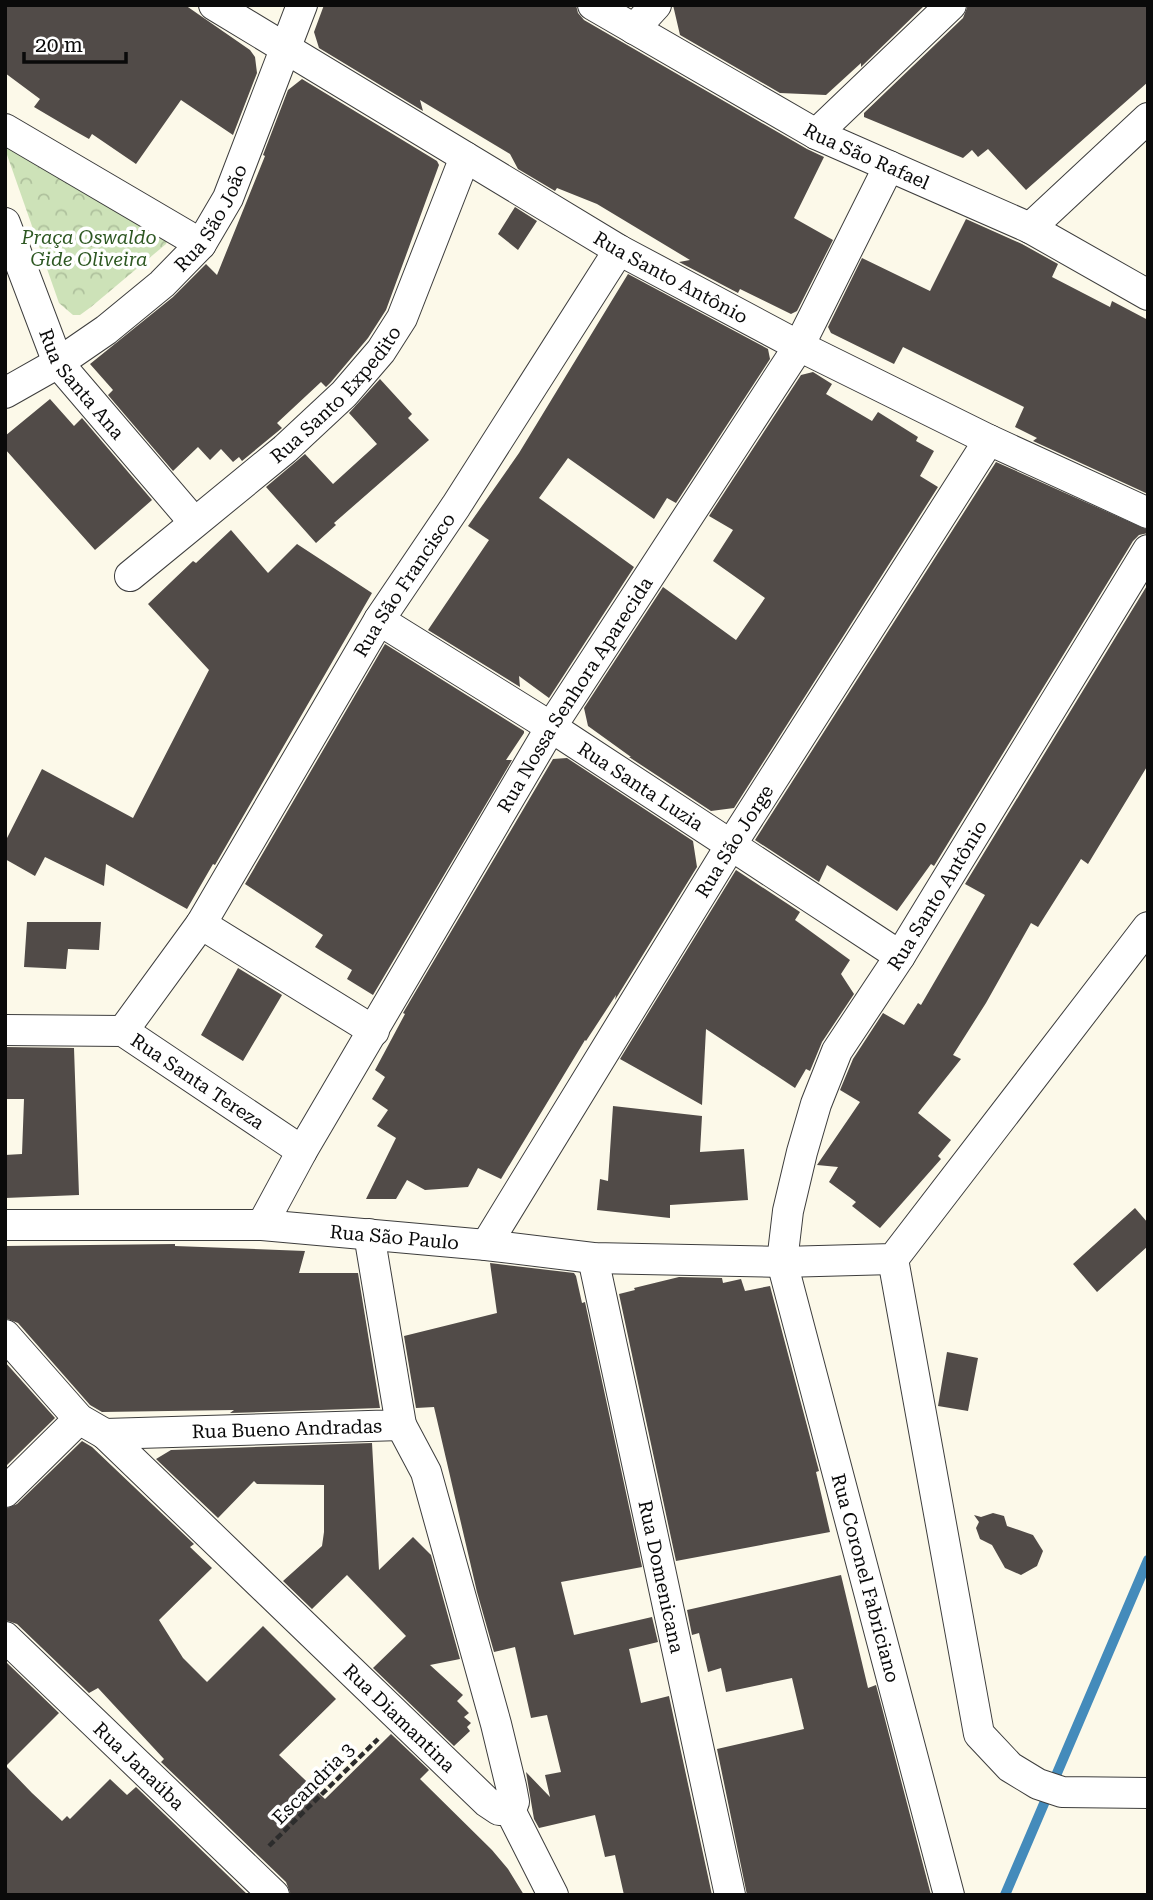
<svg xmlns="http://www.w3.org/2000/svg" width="1153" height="1900" font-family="'Roboto Serif',serif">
<defs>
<pattern id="park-crowns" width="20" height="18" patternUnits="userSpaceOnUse" patternTransform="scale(1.75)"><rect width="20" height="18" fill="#cde2b8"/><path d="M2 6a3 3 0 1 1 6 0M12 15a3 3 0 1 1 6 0" fill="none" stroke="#afc19d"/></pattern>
</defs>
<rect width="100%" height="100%" fill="#fcf9e9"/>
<!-- park -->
<path fill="url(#park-crowns)" d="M 5,142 L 167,241 L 166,244 L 91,307 L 80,315 L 73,315 L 59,303 L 5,149 Z"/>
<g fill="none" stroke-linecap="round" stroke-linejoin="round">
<!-- stream -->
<path stroke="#448bbb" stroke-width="10" d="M 1005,1895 L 1148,1560"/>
</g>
<!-- building -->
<path fill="#514b48" d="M 5,5 L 185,5 L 250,50 L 255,57 L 257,73 L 233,135 L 181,100 L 136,164 L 92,134 L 89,139 L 73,130 L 34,107 L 40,99 L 5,73 Z
M 324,5 L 576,5 L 578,13 L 584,20 L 807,149 L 824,157 L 794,218 L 833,240 L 797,311 L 791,314 L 740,289 L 738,293 L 679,262 L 690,260 L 597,204 L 557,188 L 555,191 L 518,169 L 510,154 L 420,100 L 423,111 L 319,48 L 314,32 Z
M 673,5 L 925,5 L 861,67 L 861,63 L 826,95 L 780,93 L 680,35 Z
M 968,5 L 1148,5 L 1148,82 L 1026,190 L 988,149 L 978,157 L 972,150 L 963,158 L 864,117 L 864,113 L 963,18 Z
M 302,79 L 437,161 L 439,165 L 386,310 L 368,338 L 331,382 L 326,387 L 321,382 L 277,423 L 282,428 L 242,461 L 239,457 L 233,462 L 221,449 L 210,460 L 198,447 L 173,471 L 108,395 L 113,390 L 90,364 L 173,297 L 206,264 L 217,275 L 265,156 L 263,155 L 288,90 Z
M 515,207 L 537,221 L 518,250 L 498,234 Z
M 966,219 L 1022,244 L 1058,264 L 1052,277 L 1110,307 L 1112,301 L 1148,320 L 1148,494 L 1033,441 L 1037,438 L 1015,427 L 1024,407 L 903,347 L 894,364 L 831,333 L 828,327 L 862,258 L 930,291 Z
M 628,274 L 768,349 L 770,359 L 676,503 L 667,498 L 654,519 L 568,458 L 539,498 L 634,567 L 549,698 L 519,676 L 520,687 L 428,630 L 489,540 L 468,526 L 519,453 Z
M 813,372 L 832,384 L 826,394 L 872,421 L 878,412 L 918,437 L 916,441 L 934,451 L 920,476 L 938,487 L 734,808 L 711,811 L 629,757 L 631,757 L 588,726 L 584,708 L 663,587 L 736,640 L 765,598 L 713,561 L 733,530 L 709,516 L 801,375 Z
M 380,379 L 412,414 L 408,418 L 429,440 L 334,523 L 336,525 L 316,543 L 266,487 L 305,454 L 333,484 L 377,444 L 349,413 Z
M 50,399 L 74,426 L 82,418 L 152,500 L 95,550 L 5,449 L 5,436 Z
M 996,462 L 1148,530 L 1148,533 L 1139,535 L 1133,541 L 934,866 L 931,864 L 897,911 L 827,865 L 819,882 L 755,840 Z
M 231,530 L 268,573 L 297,544 L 372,593 L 215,865 L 213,864 L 187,909 L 106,864 L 104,886 L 45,857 L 35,876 L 5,859 L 5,842 L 42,769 L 133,818 L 209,670 L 148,604 L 193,561 L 196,563 Z
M 1148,584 L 1148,765 L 1088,864 L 1081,859 L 1038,927 L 1031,923 L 986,1003 L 953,1055 L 961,1059 L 918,1113 L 951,1140 L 938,1156 L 941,1159 L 880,1228 L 852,1206 L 856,1202 L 829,1182 L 838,1167 L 817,1165 L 860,1102 L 840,1090 L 853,1059 L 883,1013 L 904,1025 L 918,1003 L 921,1005 L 985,895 L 965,884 Z
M 385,644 L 524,731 L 524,733 L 506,760 L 512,760 L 373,995 L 347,979 L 352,970 L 315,947 L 323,935 L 245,884 Z
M 567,758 L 693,841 L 697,867 L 615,1000 L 616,995 L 586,1041 L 585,1040 L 501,1179 L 478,1168 L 468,1187 L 425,1190 L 407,1180 L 396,1199 L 366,1199 L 396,1138 L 377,1126 L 388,1110 L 372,1099 L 385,1077 L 375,1070 L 405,1014 L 403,1013 L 553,759 Z
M 736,870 L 800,912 L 795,920 L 850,960 L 841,974 L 854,994 L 822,1042 L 810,1071 L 806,1069 L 795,1088 L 706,1029 L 702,1105 L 620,1059 Z
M 27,922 L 101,922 L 99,950 L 68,949 L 66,969 L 24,967 Z
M 238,968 L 282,995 L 243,1061 L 201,1035 Z
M 5,1047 L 74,1048 L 79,1195 L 5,1198 L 5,1155 L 22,1154 L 24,1099 L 5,1099 Z
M 613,1106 L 702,1116 L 700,1152 L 744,1149 L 748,1200 L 670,1205 L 670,1218 L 597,1210 L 600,1179 L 608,1181 Z
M 1135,1208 L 1148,1223 L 1148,1246 L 1097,1292 L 1073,1264 Z
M 175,1244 L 175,1246 L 305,1251 L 299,1273 L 358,1273 L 380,1408 L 230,1413 L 234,1410 L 102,1412 L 90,1405 L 18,1323 L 5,1318 L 5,1246 Z
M 490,1263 L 574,1273 L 576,1276 L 582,1303 L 585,1302 L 642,1567 L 561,1582 L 574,1635 L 652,1617 L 658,1642 L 629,1649 L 641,1703 L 669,1696 L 712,1895 L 624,1895 L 615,1855 L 605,1857 L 595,1815 L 539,1828 L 534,1819 L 526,1772 L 550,1797 L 545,1775 L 561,1772 L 547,1715 L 531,1718 L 515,1647 L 494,1652 L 477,1592 L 434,1407 L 416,1408 L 404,1336 L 497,1313 Z
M 679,1277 L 722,1278 L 723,1283 L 741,1279 L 745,1291 L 770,1286 L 819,1471 L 816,1472 L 830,1532 L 676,1561 L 619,1294 L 635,1290 L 634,1288 Z
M 947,1352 L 978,1358 L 968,1411 L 938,1406 Z
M 5,1362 L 55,1418 L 5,1467 Z
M 82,1441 L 92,1447 L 194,1544 L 190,1547 L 212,1568 L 159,1620 L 183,1658 L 207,1682 L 263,1626 L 336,1699 L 279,1755 L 325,1799 L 391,1734 L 429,1770 L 420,1779 L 492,1850 L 508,1869 L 524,1895 L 291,1895 L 286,1882 L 161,1762 L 164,1759 L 98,1688 L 89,1693 L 17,1624 L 5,1620 L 5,1509 L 17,1504 Z
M 372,1443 L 379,1570 L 413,1537 L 431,1555 L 460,1659 L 430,1665 L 463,1695 L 457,1701 L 469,1713 L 464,1717 L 471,1723 L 467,1727 L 470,1731 L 454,1746 L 373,1668 L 406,1636 L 347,1575 L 312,1609 L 283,1581 L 322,1546 L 324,1532 L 324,1485 L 257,1484 L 254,1481 L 218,1518 L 156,1459 L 171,1450 Z
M 993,1513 L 1004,1516 L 1007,1526 L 1033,1535 L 1043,1551 L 1037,1566 L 1021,1575 L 1005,1568 L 992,1545 L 980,1539 L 976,1528 L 979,1522 L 974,1515 L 981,1517 Z
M 841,1575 L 868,1688 L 876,1685 L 931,1895 L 747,1895 L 717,1749 L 804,1729 L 792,1678 L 726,1692 L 721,1668 L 708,1672 L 699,1633 L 692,1635 L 687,1610 Z
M 5,1661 L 59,1713 L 6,1766 L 32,1793 L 62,1821 L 67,1816 L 70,1819 L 110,1779 L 127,1795 L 136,1787 L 248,1895 L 5,1895 Z"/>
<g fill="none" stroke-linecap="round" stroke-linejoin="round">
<defs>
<g id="minor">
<path id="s1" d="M 214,5 L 619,250 L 799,346 L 989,440 L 1148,513"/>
<path id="s2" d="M 593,5 L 816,134 L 1030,228 L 1148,295"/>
<path d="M 634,29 L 656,5"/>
<path d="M 5,129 L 201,244"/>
<path d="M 816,134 L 951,5"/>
<path id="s3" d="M 5,223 L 58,363 L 194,522"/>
<path d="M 1030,228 L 1148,118"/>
<path id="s4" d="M 5,393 L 58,363 L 106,330 L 162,284 L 201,244 L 228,198 L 302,5"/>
<path id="s5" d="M 130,576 L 285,449 L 344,394 L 381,351 L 402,318 L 465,157"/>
<path id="s6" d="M 379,620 L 551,727 L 900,956"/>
<path d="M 201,924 L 374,1031"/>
<path id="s7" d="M 5,1030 L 123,1031 L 302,1151"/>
<path id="s8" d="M 123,1031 L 201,924 L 379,620 L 456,506 L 619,250"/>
<path id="s9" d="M 5,1225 L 262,1225 L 486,1245 L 593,1258 L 782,1262 L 893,1259 L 1148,927"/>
<path id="s10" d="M 262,1225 L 302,1151 L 551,727 L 799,346 L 889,166"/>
<path id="s11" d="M 486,1245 L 731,845 L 989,440"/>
<path id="s12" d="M 593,1258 L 730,1895"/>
<path d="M 893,1259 L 979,1734 L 1010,1767 L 1038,1784 L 1062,1792 L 1148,1793"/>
<path id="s13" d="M 5,1335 L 79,1419 L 105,1434 L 487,1802 L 499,1810 L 510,1810 L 514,1802 L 511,1786 L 496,1724 L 426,1472 L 401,1425"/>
<path id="s14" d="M 105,1434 L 401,1425 L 369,1234"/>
<path d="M 5,1492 L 79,1419"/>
<path id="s15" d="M 5,1637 L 274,1895"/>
<path d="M 510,1810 L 553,1895"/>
<path id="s16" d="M 949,1895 L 782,1262 L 788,1211 L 802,1152 L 816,1104 L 837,1051 L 900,956 L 1148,550"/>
</g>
</defs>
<!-- minor casing -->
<use href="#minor" stroke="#3d3d3d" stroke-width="32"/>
<!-- path -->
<path stroke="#2c2c2c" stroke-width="4.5" stroke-dasharray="7 3.5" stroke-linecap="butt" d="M 269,1846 L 378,1739"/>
<!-- minor -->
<use href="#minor" stroke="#fff" stroke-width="30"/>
</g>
<g text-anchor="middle" stroke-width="7" stroke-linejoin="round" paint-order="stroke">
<!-- street labels -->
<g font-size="19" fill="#0a0a0a" stroke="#fff">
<text dy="7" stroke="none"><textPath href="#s2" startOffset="313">Rua São Rafael</textPath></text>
<text dy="7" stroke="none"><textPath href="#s4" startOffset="275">Rua São João</textPath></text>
<text dy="7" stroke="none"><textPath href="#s1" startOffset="532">Rua Santo Antônio</textPath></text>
<text dy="7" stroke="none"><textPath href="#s3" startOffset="180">Rua Santa Ana</textPath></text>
<text dy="7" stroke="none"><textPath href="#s5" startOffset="275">Rua Santo Expedito</textPath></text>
<text dy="7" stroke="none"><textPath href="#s8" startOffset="528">Rua São Francisco</textPath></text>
<text dy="7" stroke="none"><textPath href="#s10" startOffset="616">Rua Nossa Senhora Aparecida</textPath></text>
<text dy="7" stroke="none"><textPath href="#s6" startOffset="310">Rua Santa Luzia</textPath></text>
<text dy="7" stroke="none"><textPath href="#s11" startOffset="474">Rua São Jorge</textPath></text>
<text dy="7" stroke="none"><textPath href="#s16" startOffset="1059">Rua Santo Antônio</textPath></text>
<text dy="7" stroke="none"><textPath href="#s7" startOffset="208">Rua Santa Tereza</textPath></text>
<text dy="7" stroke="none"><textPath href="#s9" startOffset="390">Rua São Paulo</textPath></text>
<text dy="7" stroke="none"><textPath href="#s14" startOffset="182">Rua Bueno Andradas</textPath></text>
<text dy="7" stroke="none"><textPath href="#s12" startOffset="326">Rua Domenicana</textPath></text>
<text transform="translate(866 1578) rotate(75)" y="7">Rua Coronel Fabriciano</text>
<text dy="7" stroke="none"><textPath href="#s13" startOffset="551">Rua Diamantina</textPath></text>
<text dy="7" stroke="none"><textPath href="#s15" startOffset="186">Rua Janaúba</textPath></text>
<text transform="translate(313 1783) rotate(-45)" y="7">Escandria 3</text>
</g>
<!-- park labels -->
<g font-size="19" font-style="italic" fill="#2e5823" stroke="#fff">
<text x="89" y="244">Praça Oswaldo<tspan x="89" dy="22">Gide Oliveira</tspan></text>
</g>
</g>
<!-- border -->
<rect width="1153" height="1900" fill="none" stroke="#0a0a0a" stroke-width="14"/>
<!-- scale -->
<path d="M24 52v10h102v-10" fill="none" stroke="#0a0a0a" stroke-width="3.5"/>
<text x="35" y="52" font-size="21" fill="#0a0a0a" stroke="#ffffff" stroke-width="5" paint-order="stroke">20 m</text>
</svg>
